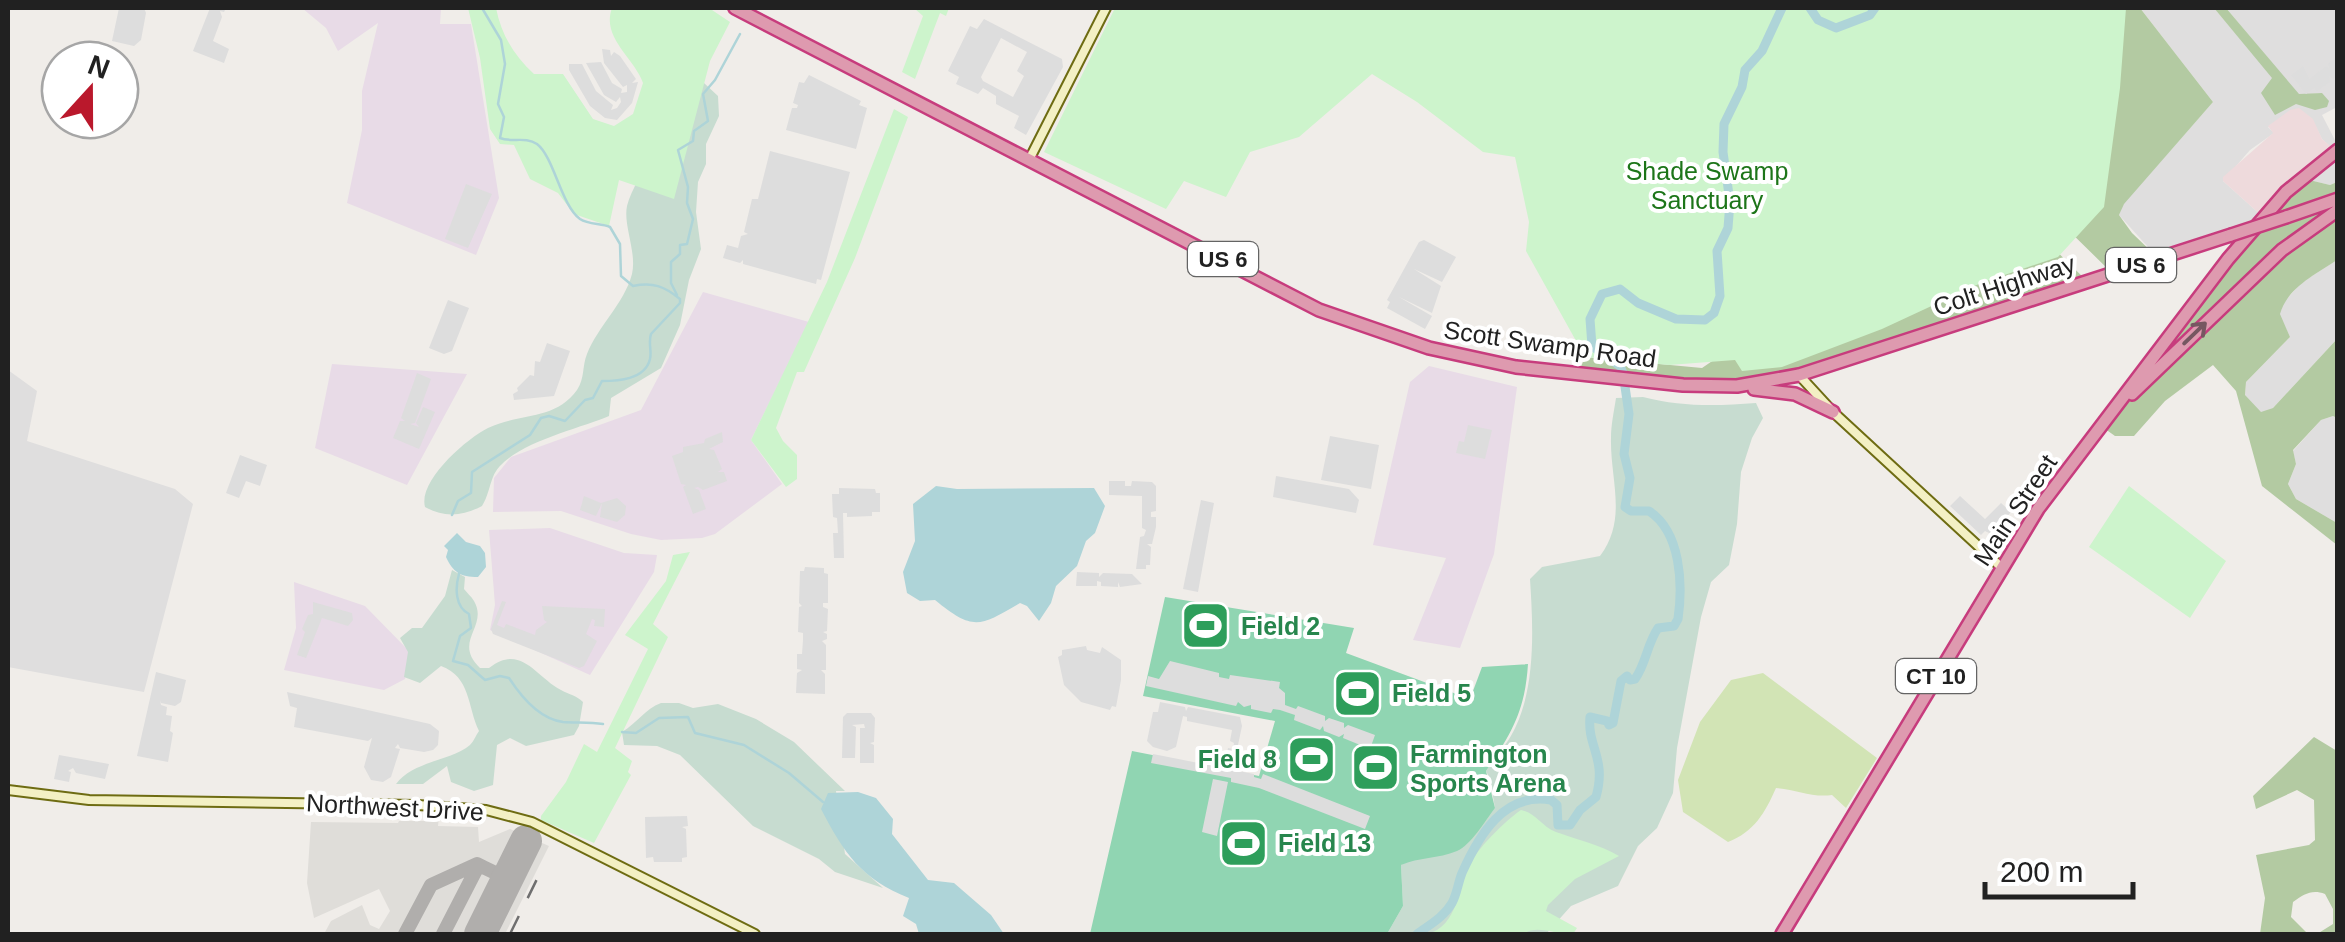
<svg xmlns="http://www.w3.org/2000/svg" width="2345" height="942" font-family="Helvetica,sans-serif">
<rect width="100%" height="100%" fill="#f0ede9"/>
<!-- residential -->
<path fill="#dfdede" d="M 2140,8 L 2214,8 L 2296,104 L 2321,93 L 2299,95 L 2226,8 L 2337,8 L 2337,107 L 2322,115 L 2337,144 L 2337,182 L 2330,185 L 2301,178 L 2335,151 L 2322,139 L 2316,127 L 2268,127 L 2274,133 L 2250,150 L 2223,181 L 2263,217 L 2241,242 L 2231,235 L 2159,259 L 2119,215 L 2123,204 L 2213,102 Z
M 2337,260 L 2337,339 L 2273,408 L 2261,413 L 2245,396 L 2246,382 L 2290,337 L 2279,314 L 2283,303 L 2301,283 Z
M 8,370 L 37,391 L 27,441 L 175,489 L 193,504 L 144,692 L 8,667 Z
M 2333,416 L 2337,418 L 2337,523 L 2296,499 L 2288,484 L 2296,464 L 2293,451 L 2321,420 Z"/>
<!-- commercial -->
<path fill="#eedadc" d="M 2299,108 L 2313,119 L 2322,139 L 2336,151 L 2263,217 L 2223,181 L 2223,177 L 2273,133 L 2268,126 L 2290,110 Z"/>
<!-- industrial -->
<path fill="#e8dbe7" d="M 302,8 L 441,8 L 440,24 L 471,24 L 499,198 L 476,255 L 347,203 L 362,130 L 362,91 L 378,23 L 338,51 L 326,28 Z
M 703,292 L 809,322 L 751,440 L 782,484 L 715,534 L 702,538 L 661,540 L 631,534 L 561,511 L 493,512 L 494,478 L 511,457 L 641,410 Z
M 332,364 L 467,374 L 407,485 L 315,448 Z
M 1429,366 L 1517,387 L 1494,554 L 1460,648 L 1413,640 L 1446,558 L 1373,545 L 1410,382 Z
M 550,528 L 624,553 L 657,555 L 654,572 L 590,675 L 490,630 L 495,605 L 489,530 Z
M 294,582 L 365,606 L 410,652 L 405,679 L 384,690 L 284,670 L 296,628 Z"/>
<!-- airport -->
<path fill="#dfddd9" d="M 439,817 L 438,826 L 478,827 L 479,842 L 510,829 L 549,846 L 505,934 L 324,934 L 331,921 L 362,905 L 370,925 L 379,929 L 390,911 L 379,889 L 314,918 L 307,883 L 311,822 L 398,823 L 399,821 L 437,821 Z"/>
<!-- grass -->
<path fill="#d2e4b5" d="M 1763,673 L 1877,758 L 1846,808 L 1832,795 C 1812,798 1796,789 1776,788 C 1765,813 1754,832 1728,842 L 1683,812 L 1678,780 L 1700,722 L 1731,680 Z"/>
<!-- forest -->
<path fill="#b3caa2" d="M 2092,8 L 2140,8 L 2213,102 L 2124,204 L 2119,215 L 2132,233 L 2159,259 L 2113,274 L 2059,221 Z
M 2214,8 L 2226,8 L 2299,94 L 2322,93 L 2329,101 L 2327,107 L 2315,110 L 2296,104 L 2275,115 L 2261,93 L 2272,78 Z
M 2301,178 L 2330,185 L 2337,182 L 2337,260 C 2315,275 2288,287 2280,314 L 2290,337 L 2246,382 L 2245,395 L 2261,412 L 2273,408 L 2337,339 L 2337,418 L 2333,416 L 2321,420 L 2293,450 L 2296,464 L 2288,484 L 2296,499 L 2337,523 L 2337,545 L 2262,486 L 2236,391 L 2213,365 L 2165,401 L 2134,436 L 2115,436 L 2101,426 L 2145,367 Z
M 2040,235 L 2088,282 L 1799,375 L 1737,386 L 1578,374 L 1585,357 L 1702,368 L 1820,288 Z
M 2314,737 L 2337,751 L 2337,934 L 2317,934 L 2333,924 L 2333,909 L 2325,894 C 2312,889 2304,894 2293,902 L 2291,917 L 2308,934 L 2260,934 L 2265,898 L 2256,855 L 2309,845 L 2315,840 L 2314,800 L 2297,790 L 2256,809 L 2253,796 Z"/>
<!-- wetland -->
<path fill="#c7dcd0" d="M 704,83 L 718,96 L 719,116 L 706,144 L 706,164 L 698,182 L 696,212 L 701,249 L 689,280 L 680,325 L 661,368 L 611,398 L 609,416 C 579,429 505,445 493,477 C 489,487 488,496 482,506 C 463,516 444,518 425,507 C 418,481 466,439 488,428 C 518,413 555,421 577,390 C 585,378 582,366 587,354 C 598,326 624,304 632,274 C 637,252 623,225 627,206 C 635,174 684,113 704,83 Z
M 1643,397 C 1681,407 1717,406 1756,403 L 1763,418 L 1752,438 L 1741,472 L 1737,524 L 1729,565 L 1711,582 L 1701,617 L 1677,748 L 1673,793 L 1657,828 L 1638,846 L 1618,886 L 1571,906 L 1546,934 L 1387,934 L 1403,906 L 1401,865 L 1495,808 L 1490,779 L 1486,771 C 1496,757 1509,742 1516,726 C 1536,683 1533,625 1530,579 L 1542,567 L 1600,556 C 1628,519 1610,480 1611,438 C 1611,425 1614,411 1616,398 Z
M 452,570 L 465,577 L 464,589 C 467,593 471,596 474,601 C 489,627 452,641 480,668 L 489,668 C 521,643 535,676 561,690 C 570,695 576,695 583,702 L 579,726 L 574,735 L 526,746 L 510,738 L 497,745 L 493,785 L 474,791 L 451,782 L 447,766 L 423,784 L 396,784 C 413,761 451,761 470,745 C 474,741 476,735 479,731 C 467,706 471,677 441,666 L 420,683 L 404,677 L 408,652 L 400,638 L 412,628 L 422,628 L 445,596 Z
M 661,703 L 679,703 L 693,708 L 718,704 L 756,719 L 794,742 L 845,791 L 836,791 L 845,854 L 883,888 L 835,872 L 819,859 L 753,826 L 680,755 L 657,746 L 624,745 L 622,732 C 637,723 645,709 661,703 Z"/>
<!-- park -->
<path fill="#cdf4cc" d="M 468,8 L 496,8 C 501,34 514,56 534,74 L 563,74 L 593,119 L 614,126 L 633,114 L 643,83 C 634,57 601,38 612,8 L 709,8 L 730,22 L 710,61 L 674,199 L 619,180 L 609,226 L 574,214 L 558,193 L 530,179 L 514,145 L 500,144 L 490,129 L 480,58 Z
M 914,8 L 949,8 L 946,16 L 940,13 L 915,79 L 902,72 L 923,16 Z
M 1115,8 L 2126,8 L 2120,88 L 2104,207 L 2058,257 L 1981,283 L 1882,329 L 1782,367 L 1742,371 L 1735,360 L 1669,365 L 1585,357 L 1526,251 L 1529,222 L 1515,157 L 1483,152 L 1417,102 L 1372,74 L 1299,137 L 1250,152 L 1226,197 L 1184,181 L 1166,209 L 1044,152 Z
M 894,109 L 908,117 L 855,258 L 804,372 L 797,372 L 776,428 L 783,441 L 797,455 L 797,479 L 786,487 L 751,440 L 827,282 Z
M 2129,486 L 2226,561 L 2190,618 L 2089,547 Z
M 690,552 L 653,624 L 668,637 L 615,748 L 632,761 L 628,772 L 631,775 L 594,843 L 541,820 L 541,816 L 566,782 L 584,744 L 597,752 L 648,649 L 625,635 L 666,581 L 673,555 Z
M 1521,810 C 1536,813 1541,826 1556,832 C 1578,840 1598,844 1619,856 L 1575,879 L 1548,905 L 1546,911 L 1577,928 L 1573,934 C 1556,935 1537,924 1523,934 L 1427,934 C 1459,926 1457,887 1471,862 C 1481,845 1504,822 1521,810 Z"/>
<!-- pitch -->
<path fill="#90d5b2" d="M 1165,597 L 1354,628 L 1346,653 L 1470,699 L 1482,667 L 1528,664 C 1525,711 1512,733 1486,771 L 1495,808 C 1485,821 1471,845 1457,851 C 1438,859 1419,857 1401,865 L 1403,906 L 1387,934 L 1090,934 L 1132,751 L 1259,776 L 1275,721 L 1143,696 Z"/>
<!-- parking -->
<path fill="#ddd" fill-rule="evenodd" d="M 119,8 L 144,8 L 146,13 L 141,40 L 134,46 L 112,41 Z
M 210,8 L 226,8 L 224,12 L 220,11 L 222,17 L 213,41 L 229,49 L 224,63 L 193,51 Z
M 984,19 L 1062,59 L 1063,67 L 1026,135 L 1014,128 L 1019,116 L 996,104 L 996,96 L 983,88 L 978,94 L 956,84 L 959,77 L 948,71 L 970,26 L 977,29 ZM 1001,38 L 1027,52 L 1017,71 L 1024,76 L 1013,97 L 983,81 L 981,77 Z
M 602,49 L 610,50 L 611,56 L 614,52 L 620,56 L 636,79 L 632,83 L 638,82 L 632,103 L 617,120 L 605,118 L 590,106 L 569,70 L 569,64 L 582,64 L 596,91 L 613,105 L 611,110 L 617,108 L 621,102 L 620,97 L 616,102 L 604,95 L 586,63 L 601,62 L 612,83 L 622,89 L 621,93 L 627,92 L 627,85 L 623,87 L 604,63 Z
M 2337,57 L 2337,76 L 2333,79 L 2329,76 L 2330,82 L 2317,91 L 2314,88 L 2306,94 L 2291,75 L 2303,66 L 2311,82 L 2310,79 L 2326,66 L 2330,69 L 2328,64 Z
M 809,75 L 861,101 L 859,105 L 867,108 L 856,149 L 786,130 L 792,108 L 797,108 L 798,105 L 793,103 L 799,82 L 804,83 Z
M 770,151 L 850,172 L 821,280 L 817,279 L 816,284 L 743,264 L 743,260 L 740,263 L 723,258 L 727,245 L 738,248 L 741,236 L 748,234 L 744,232 L 752,199 L 758,199 Z
M 466,184 L 492,194 L 468,248 L 445,239 Z
M 1424,240 L 1456,257 L 1442,282 L 1414,269 L 1441,286 L 1432,313 L 1399,297 L 1432,316 L 1425,329 L 1387,308 L 1390,302 L 1387,300 L 1419,242 Z
M 448,300 L 469,308 L 452,351 L 444,354 L 429,348 Z
M 547,343 L 570,351 L 554,396 L 514,400 L 513,394 L 518,391 L 517,388 L 530,375 L 534,376 L 535,361 L 540,362 Z
M 417,373 L 431,379 L 415,423 L 410,424 L 419,427 L 416,423 L 423,407 L 435,412 L 419,449 L 393,438 L 400,421 L 405,421 L 401,418 Z
M 1468,425 L 1492,430 L 1485,459 L 1456,453 L 1459,441 L 1464,442 Z
M 722,432 L 723,442 L 709,449 L 714,450 L 722,469 L 718,472 L 724,472 L 727,481 L 703,490 L 698,487 L 694,488 L 699,490 L 706,509 L 693,514 L 683,487 L 686,485 L 681,484 L 672,456 L 683,452 L 683,447 L 704,443 L 705,439 Z
M 1330,436 L 1379,445 L 1371,489 L 1321,480 Z
M 240,455 L 267,465 L 260,486 L 246,481 L 239,498 L 226,493 Z
M 1276,476 L 1349,489 L 1359,500 L 1356,513 L 1273,497 Z
M 1109,481 L 1125,481 L 1125,486 L 1131,486 L 1132,481 L 1152,482 L 1156,486 L 1156,511 L 1151,512 L 1151,517 L 1156,517 L 1156,527 L 1152,544 L 1147,544 L 1151,547 L 1150,565 L 1146,565 L 1146,569 L 1136,569 L 1140,537 L 1144,536 L 1146,530 L 1142,528 L 1142,496 L 1109,495 Z
M 839,488 L 875,489 L 876,493 L 880,493 L 880,512 L 872,512 L 872,516 L 847,517 L 847,513 L 843,513 L 844,558 L 834,558 L 833,533 L 838,533 L 837,518 L 833,517 L 832,494 L 839,494 Z
M 584,496 L 601,503 L 617,498 L 626,506 L 625,515 L 617,522 L 600,517 L 602,503 L 596,516 L 580,510 Z
M 1960,496 L 1985,519 L 2001,503 L 2011,512 L 1991,534 L 1985,531 L 1981,535 L 1950,506 Z
M 1201,500 L 1214,503 L 1198,592 L 1183,589 Z
M 805,567 L 824,568 L 824,573 L 828,574 L 828,603 L 823,603 L 823,607 L 828,609 L 827,631 L 823,632 L 827,634 L 827,639 L 822,641 L 826,645 L 826,670 L 821,670 L 825,674 L 825,694 L 796,693 L 797,673 L 802,670 L 797,669 L 797,654 L 802,654 L 803,640 L 803,633 L 798,632 L 799,607 L 802,606 L 799,603 L 800,571 L 804,571 Z
M 1077,572 L 1099,573 L 1099,577 L 1103,573 L 1132,574 L 1142,584 L 1120,587 L 1118,582 L 1118,587 L 1101,586 L 1101,582 L 1097,581 L 1097,586 L 1076,586 Z
M 502,601 L 506,602 L 497,625 L 504,628 L 506,624 L 535,635 L 536,630 L 547,622 L 544,620 L 542,606 L 605,609 L 604,627 L 594,626 L 595,620 L 592,619 L 586,634 L 597,641 L 584,666 L 579,668 L 493,634 L 491,629 Z
M 313,602 L 352,613 L 353,620 L 348,626 L 322,618 L 306,658 L 297,655 L 305,632 L 302,629 L 308,615 L 313,614 Z
M 1086,646 L 1087,650 L 1100,653 L 1102,647 L 1121,660 L 1121,680 L 1116,707 L 1112,706 L 1110,710 L 1081,702 L 1064,685 L 1058,657 L 1062,655 L 1062,650 Z
M 1170,661 L 1219,673 L 1219,677 L 1229,679 L 1230,675 L 1280,682 L 1279,688 L 1285,693 L 1285,705 L 1296,709 L 1298,706 L 1325,716 L 1325,721 L 1329,718 L 1344,723 L 1344,728 L 1348,725 L 1375,735 L 1370,749 L 1343,738 L 1344,734 L 1339,737 L 1324,731 L 1323,726 L 1320,730 L 1294,720 L 1295,715 L 1280,710 L 1273,709 L 1271,713 L 1251,709 L 1251,705 L 1244,707 L 1238,702 L 1236,706 L 1146,686 L 1148,676 L 1159,679 Z
M 156,672 L 186,680 L 181,702 L 175,706 L 161,703 L 160,700 L 161,705 L 167,707 L 166,715 L 172,716 L 170,731 L 173,733 L 168,762 L 137,756 Z
M 287,692 L 430,724 L 439,731 L 438,745 L 433,750 L 424,752 L 400,748 L 398,744 L 395,748 L 400,749 L 391,777 L 383,782 L 371,780 L 364,767 L 372,738 L 368,741 L 294,727 L 297,708 L 290,706 Z
M 1160,702 L 1185,707 L 1186,711 L 1188,707 L 1240,717 L 1242,726 L 1235,759 L 1226,757 L 1228,748 L 1233,749 L 1234,743 L 1230,741 L 1232,730 L 1187,721 L 1187,717 L 1183,716 L 1176,747 L 1167,751 L 1153,747 L 1147,741 L 1153,712 L 1158,712 Z
M 847,713 L 871,713 L 875,718 L 874,742 L 870,743 L 874,745 L 874,763 L 860,763 L 860,728 L 865,728 L 864,724 L 852,725 L 856,727 L 855,758 L 842,758 L 843,717 Z
M 1153,754 L 1254,774 L 1254,777 L 1261,779 L 1263,774 L 1370,816 L 1365,829 L 1259,788 L 1231,782 L 1231,778 L 1151,763 Z
M 59,755 L 109,764 L 105,779 L 76,773 L 73,768 L 68,771 L 71,772 L 69,782 L 54,779 Z
M 1213,779 L 1228,782 L 1217,836 L 1202,832 Z
M 687,816 L 688,826 L 682,827 L 686,829 L 687,857 L 682,858 L 682,862 L 654,862 L 653,857 L 646,858 L 645,817 Z"/>
<!-- water -->
<path fill="#aed4d8" d="M 936,486 L 957,489 L 1094,488 L 1105,506 L 1095,533 L 1086,541 L 1077,566 L 1056,586 L 1051,603 L 1039,621 L 1027,606 L 1020,603 C 980,626 974,632 935,600 L 920,601 L 907,593 L 903,572 L 915,541 L 913,504 Z
M 457,533 L 466,542 L 480,546 L 485,553 L 486,567 L 478,577 C 460,577 453,572 446,557 L 448,550 L 444,546 Z
M 858,792 L 876,798 L 893,819 L 892,834 L 928,880 L 954,883 L 991,915 L 1004,934 L 919,934 L 916,924 L 903,916 L 909,898 C 861,879 844,853 821,809 L 828,793 Z"/>
<g fill="none" stroke-linecap="round" stroke-linejoin="round">
<!-- stream -->
<path stroke="#aed4d8" stroke-width="2.5" d="M 677,295 L 671,283 L 671,262 L 680,254 L 680,245 L 687,244 L 693,219 L 687,203 L 688,187 L 678,150 L 693,141 L 694,131 L 708,121 L 703,94 L 715,80 L 740,34
M 452,515 L 458,501 L 471,493 L 472,472 L 530,435 L 541,418 L 549,416 L 565,421 L 585,400 L 593,398 L 602,381 C 617,381 645,380 650,359 C 652,351 648,343 651,334 L 680,303 L 680,299 C 664,286 653,282 633,286 L 621,276 L 620,244 L 610,227 C 601,223 589,225 580,219 C 561,205 554,157 537,144 C 525,136 512,143 500,138 L 504,117 L 498,104 L 505,64 L 501,40 L 482,8
M 459,574 C 455,588 455,607 469,614 L 471,628 L 460,636 L 453,661 L 468,665 L 485,680 L 500,676 L 509,678 C 520,695 539,719 563,722 C 576,723 589,722 603,724
M 622,732 L 636,733 L 659,718 L 688,717 L 695,733 L 744,745 L 789,773 L 823,802"/>
<!-- river -->
<path stroke="#aed4d8" stroke-width="9" d="M 1810,8 L 1818,20 L 1836,28 L 1870,15 L 1875,8
M 1417,934 C 1429,925 1444,917 1452,903 C 1457,894 1458,883 1462,873 C 1479,835 1504,792 1551,800 L 1557,805 L 1558,825 L 1570,825 L 1580,810 L 1596,797 C 1607,758 1587,747 1590,717 L 1607,721 L 1609,725 L 1613,723 L 1621,681 L 1627,676 L 1630,680 L 1635,679 C 1646,664 1647,644 1658,628 L 1674,626 L 1678,619 C 1683,584 1681,532 1649,511 L 1631,511 L 1625,507 L 1630,478 L 1624,454 L 1629,414 L 1623,373 L 1620,366 L 1592,346 L 1590,319 L 1602,294 L 1620,289 L 1638,303 L 1676,319 L 1705,320 L 1714,313 L 1720,296 L 1717,251 L 1728,228 L 1730,202 L 1723,152 L 1724,124 L 1742,87 L 1745,70 L 1762,51 L 1782,8"/>
<!-- taxiway -->
<path stroke="#b0aeac" stroke-width="14" d="M 405,934 L 431,885 L 477,864 L 483,867
M 443,934 L 477,868 L 483,867 L 508,879"/>
<!-- runway -->
<path stroke="#b0aeac" stroke-width="32" d="M 480,934 L 526,841"/>
<defs>
<path id="secondary" d="M 1030,158 L 1106,8
M 1799,375 L 1833,412 L 2001,567
M 8,790 L 89,800 L 418,805 L 486,810 L 532,822 L 755,934"/>
<path id="highway" d="M 735,8 L 1319,310 L 1429,348 L 1516,367 L 1683,385 L 1737,386 L 1799,375 L 2231,235
M 2286,217 L 2338,199
M 1754,389 L 1795,394 L 1833,412
M 2132,394 L 2282,250 L 2338,210
M 1782,934 L 2038,509 L 2228,259 L 2286,192 L 2338,150"/>
</defs>
<!-- secondary casing -->
<use href="#secondary" stroke="#6e6c12" stroke-width="12"/>
<!-- highway casing -->
<use href="#highway" stroke="#c73c7d" stroke-width="16"/>
<!-- secondary -->
<use href="#secondary" stroke="#f3f0c4" stroke-width="8"/>
<!-- highway -->
<use href="#highway" stroke="#de9aaf" stroke-width="11"/>
<!-- rail -->
<path stroke="#6f6f6f" stroke-width="2.5" stroke-dasharray="20 20" stroke-linecap="butt" d="M 510,934 L 540,873"/>
<defs>
<path id="highway-bridge" d="M 2231,235 L 2286,217"/>
</defs>
<!-- highway-bridge casing -->
<use href="#highway-bridge" stroke="#c73c7d" stroke-width="16" stroke-linecap="butt"/>
<!-- highway-bridge -->
<use href="#highway-bridge" stroke="#de9aaf" stroke-width="11"/>
</g>
<!-- one-way arrows -->
<defs><path id="oneway-shaft" d="M-6 0H5M1.5-3L5.5 0L1.5 3" fill="none" stroke-width="1.6" stroke-linecap="round" stroke-linejoin="round" transform="scale(2.5)"/></defs>
<use stroke="#765761" href="#oneway-shaft" transform="translate(2195 333) rotate(-44)"/>
<!-- icons -->
<defs>
<symbol id="stadium-square" viewBox="-11 -11 22 22"><rect x="-9" y="-9" width="18" height="18" rx="4" fill="#2e9e5b" stroke="#fff"/><path d="M0-5a6.5 5 0 1 0 0 10a6.5 5 0 1 0 0-10ZM-3.5-1.8h7v3.6h-7Z" fill="#fff"/></symbol>
</defs>
<g fill-rule="evenodd">
<use href="#stadium-square" x="1178" y="598" width="55" height="55"/>
<use href="#stadium-square" x="1330" y="666" width="55" height="55"/>
<use href="#stadium-square" x="1284" y="732" width="55" height="55"/>
<use href="#stadium-square" x="1348" y="740" width="55" height="55"/>
<use href="#stadium-square" x="1216" y="816" width="55" height="55"/>
</g>
<g text-anchor="middle" stroke-width="8" stroke-linejoin="round" paint-order="stroke">
<!-- shield labels -->
<g fill="#fff" stroke="#646464" stroke-width="2.5">
<rect x="1188" y="242" width="70" height="34" rx="8"/>
<rect x="2106" y="248" width="70" height="34" rx="8"/>
<rect x="1896" y="659" width="80" height="34" rx="8"/>
</g>
<g font-size="22" font-weight="bold" fill="#212121">
<text x="1223" y="267">US 6</text>
<text x="2141" y="273">US 6</text>
<text x="1936" y="684">CT 10</text>
</g>
<!-- park labels -->
<g font-size="25" fill="#1d7519" stroke="#fff">
<text x="1707" y="180">Shade Swamp<tspan x="1707" dy="29">Sanctuary</tspan></text>
</g>
<!-- street labels -->
<g font-size="25" fill="#212121" stroke="#fff">
<text transform="translate(2004 285) rotate(-18)" y="9">Colt Highway</text>
<text transform="translate(1550 344) rotate(8)" y="9">Scott Swamp Road</text>
<text transform="translate(2015 510) rotate(-56)" y="9">Main Street</text>
<text transform="translate(395 807) rotate(3)" y="9">Northwest Drive</text>
</g>
<!-- leisure labels -->
<g font-size="25" font-weight="bold" fill="#27864d" stroke="#fff" text-anchor="start">
<text x="1241" y="635">Field 2</text>
<text x="1392" y="702">Field 5</text>
<text x="1410" y="763">Farmington<tspan x="1410" dy="29">Sports Arena</tspan></text>
<text x="1277" y="768" text-anchor="end">Field 8</text>
<text x="1278" y="852">Field 13</text>
</g>
</g>
<!-- border -->
<rect width="2345" height="942" fill="none" stroke="#212121" stroke-width="20"/>
<!-- north arrow -->
<g transform="translate(90 90) rotate(21)"><circle r="48" fill="#ffffff" stroke="#a6a6a6" stroke-width="2.5"/>
<path d="M0-8L18 38L0 25L-18 38Z" fill="#ba182c"/>
<text y="-15" font-size="28" font-weight="bold" text-anchor="middle" fill="#212121">N</text>
</g>
<!-- scale -->
<path d="M1985 882v15h148v-15" fill="none" stroke="#212121" stroke-width="5"/>
<text x="2000" y="882" font-size="30" fill="#212121" stroke="#ffffff" stroke-width="8" paint-order="stroke">200 m</text>
</svg>
